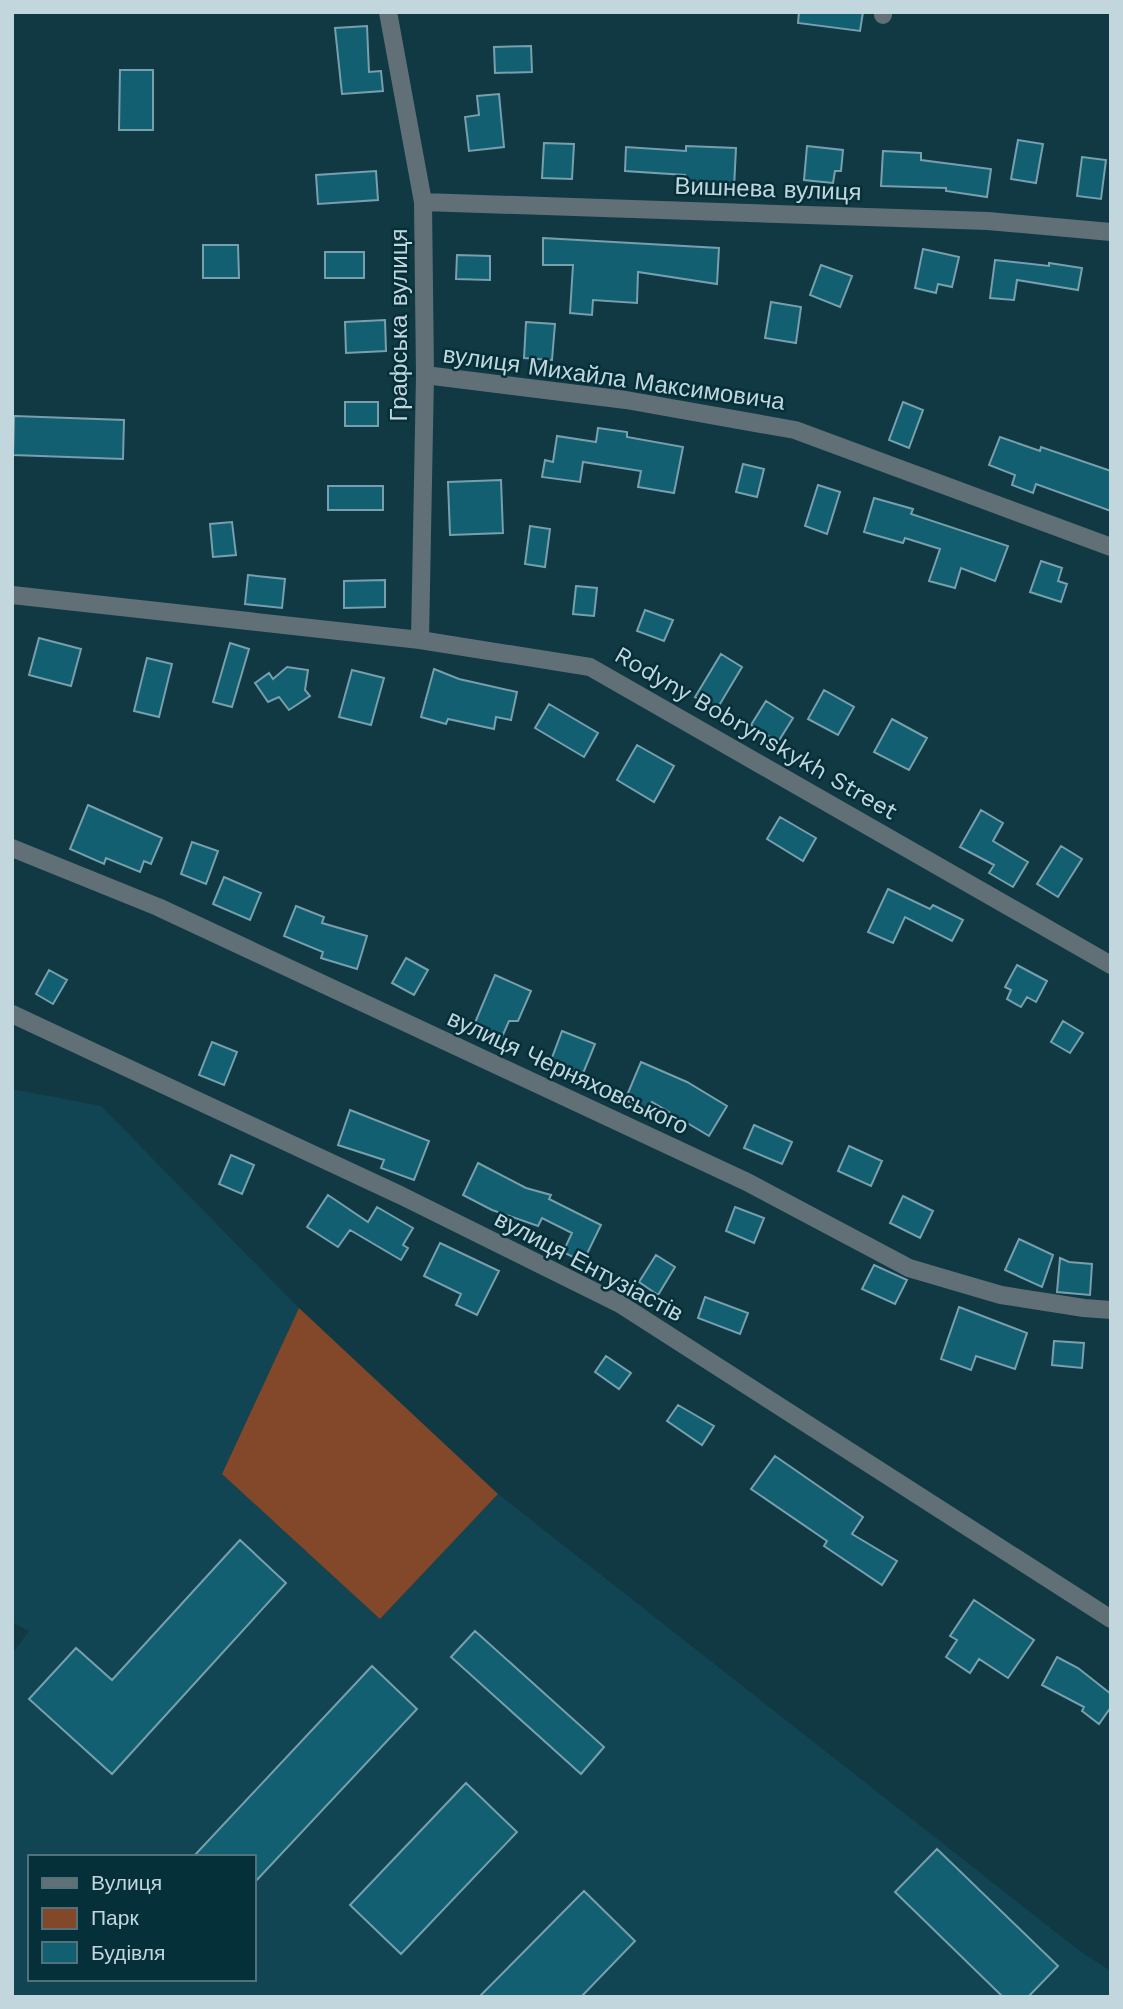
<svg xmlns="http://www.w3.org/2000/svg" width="1123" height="2009" font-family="'Work Sans',sans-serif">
<rect width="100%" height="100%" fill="#113944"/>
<!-- built -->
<path fill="#114553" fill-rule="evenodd" d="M 12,1089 L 101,1106 L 299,1308 L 222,1474 L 380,1619 L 498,1494 L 1081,1952 L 1111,1971 L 1111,1997 L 12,1997 L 12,1654 L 29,1631 L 12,1622 ZM 30,1857 L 254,1857 L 254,1979 L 30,1979 Z"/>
<!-- green -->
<path fill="#824829" d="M 299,1308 L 498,1494 L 380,1619 L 222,1474 Z"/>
<!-- building -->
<path fill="#135f72" stroke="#779fac" stroke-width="2" d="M 799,12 L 863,12 L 860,31 L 798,23 Z
M 367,26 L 369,72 L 381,71 L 383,91 L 342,94 L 335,28 Z
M 531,46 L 532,72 L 495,73 L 494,47 Z
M 120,70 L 153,70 L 153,130 L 119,130 Z
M 499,94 L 504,147 L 469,151 L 465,117 L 479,115 L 477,96 Z
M 1018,140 L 1043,144 L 1036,183 L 1011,179 Z
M 544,143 L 574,144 L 572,179 L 542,178 Z
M 686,146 L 736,148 L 734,188 L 684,186 L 685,175 L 625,171 L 626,147 L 686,151 Z
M 807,146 L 843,150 L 841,171 L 835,171 L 833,183 L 804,180 Z
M 883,151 L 921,153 L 921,160 L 991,169 L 987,197 L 946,191 L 946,188 L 881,186 Z
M 1082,157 L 1106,160 L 1101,199 L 1077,196 Z
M 376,171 L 378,200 L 318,204 L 316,175 Z
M 543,238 L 719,248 L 717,284 L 638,272 L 637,303 L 593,300 L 592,315 L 570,313 L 573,265 L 543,265 Z
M 203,245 L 238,245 L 239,278 L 203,278 Z
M 923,249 L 959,257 L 952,287 L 938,284 L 936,293 L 915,288 Z
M 325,252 L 364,252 L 364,278 L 325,278 Z
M 457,255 L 490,256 L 490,280 L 456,279 Z
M 995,260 L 1049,266 L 1049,263 L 1082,268 L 1078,290 L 1017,280 L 1014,300 L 990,298 Z
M 821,265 L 852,276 L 840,307 L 810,295 Z
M 771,302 L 801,307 L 796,343 L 765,338 Z
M 385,320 L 386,351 L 346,353 L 345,322 Z
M 526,322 L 555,324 L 552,360 L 524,358 Z
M 345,402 L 378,402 L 378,426 L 345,426 Z
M 903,402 L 923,410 L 909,448 L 889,440 Z
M 14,416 L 124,420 L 123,459 L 13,455 Z
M 598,428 L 627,432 L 627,437 L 683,447 L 674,493 L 638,487 L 641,471 L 583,462 L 580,482 L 542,477 L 545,460 L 553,462 L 557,436 L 596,442 Z
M 1000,437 L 1040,451 L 1041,447 L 1111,471 L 1111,511 L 1036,484 L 1033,493 L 1012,485 L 1015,475 L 989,465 Z
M 743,464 L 764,469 L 757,497 L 736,492 Z
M 501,480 L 503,533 L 450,535 L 448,482 Z
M 818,485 L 840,492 L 827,534 L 805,526 Z
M 328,486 L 383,486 L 383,510 L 328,510 Z
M 874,498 L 913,509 L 911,514 L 1008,546 L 995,581 L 961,568 L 955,588 L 929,581 L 940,549 L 905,538 L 903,543 L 864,532 Z
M 232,522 L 236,555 L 213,557 L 210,524 Z
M 530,526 L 550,529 L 545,567 L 525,564 Z
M 1041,561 L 1062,568 L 1058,581 L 1067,584 L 1061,602 L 1030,592 Z
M 248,575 L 285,579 L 282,608 L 245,604 Z
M 385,580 L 385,607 L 344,608 L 344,581 Z
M 576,586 L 597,588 L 594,616 L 573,614 Z
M 645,610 L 673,620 L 664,641 L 637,631 Z
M 39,638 L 81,649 L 71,686 L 29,675 Z
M 230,643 L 249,649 L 232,707 L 213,702 Z
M 721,654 L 742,667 L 717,709 L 695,697 Z
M 147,658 L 172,664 L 159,717 L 134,711 Z
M 287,667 L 308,670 L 305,690 L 310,696 L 289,710 L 279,697 L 268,702 L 255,683 L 269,673 L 273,679 Z
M 434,669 L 459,679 L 517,692 L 511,720 L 496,717 L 494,729 L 448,719 L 446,724 L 421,717 Z
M 352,670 L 384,678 L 371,725 L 339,717 Z
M 824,690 L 854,707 L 838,735 L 808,719 Z
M 766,701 L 793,718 L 778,742 L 751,725 Z
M 549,704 L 598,733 L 584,757 L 535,728 Z
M 892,719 L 927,738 L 909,770 L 874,752 Z
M 637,745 L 674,766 L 654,802 L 617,780 Z
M 88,805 L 162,838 L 151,864 L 144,861 L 140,872 L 106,858 L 104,864 L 70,849 Z
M 981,810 L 1003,823 L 993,841 L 1028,862 L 1013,887 L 989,873 L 994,865 L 960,847 Z
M 780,817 L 816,838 L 803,861 L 767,839 Z
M 192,842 L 218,851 L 206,884 L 181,874 Z
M 1061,846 L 1082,859 L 1058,897 L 1037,884 Z
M 224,877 L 261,893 L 250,920 L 213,904 Z
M 888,889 L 930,909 L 933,905 L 963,920 L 952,941 L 905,917 L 893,943 L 868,932 Z
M 296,906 L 324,917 L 322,923 L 367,936 L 357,969 L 321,958 L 323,952 L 284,936 Z
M 406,958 L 428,970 L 414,995 L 392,983 Z
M 1017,965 L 1047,981 L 1036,1002 L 1027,997 L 1021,1007 L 1007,999 L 1011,990 L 1005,987 Z
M 49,970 L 67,980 L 53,1004 L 36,994 Z
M 495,975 L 531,991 L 518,1021 L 509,1021 L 502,1037 L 474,1025 Z
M 1063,1021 L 1083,1033 L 1070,1053 L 1051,1042 Z
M 562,1031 L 595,1044 L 582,1076 L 550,1063 Z
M 212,1042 L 237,1052 L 224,1085 L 199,1075 Z
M 641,1062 L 687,1082 L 727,1106 L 709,1136 L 652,1102 L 649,1110 L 625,1100 Z
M 350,1110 L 429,1141 L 414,1180 L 381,1168 L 384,1160 L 338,1145 Z
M 754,1125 L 792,1142 L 782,1164 L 744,1148 Z
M 849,1146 L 882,1161 L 871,1186 L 838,1171 Z
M 231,1155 L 254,1165 L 242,1194 L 219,1184 Z
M 478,1163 L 526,1188 L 551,1195 L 549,1199 L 601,1225 L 583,1262 L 563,1252 L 572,1233 L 542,1218 L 538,1226 L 492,1210 L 463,1195 Z
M 328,1195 L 368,1222 L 377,1207 L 413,1228 L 403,1245 L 408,1248 L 401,1260 L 350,1230 L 338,1247 L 307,1227 Z
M 903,1196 L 933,1211 L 920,1238 L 890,1223 Z
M 735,1207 L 764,1218 L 754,1243 L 726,1231 Z
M 1019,1239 L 1053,1255 L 1042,1287 L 1005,1270 Z
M 440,1243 L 499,1271 L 477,1315 L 456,1305 L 461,1294 L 424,1276 Z
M 656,1255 L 675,1267 L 658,1295 L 639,1282 Z
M 1060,1258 L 1069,1262 L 1092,1264 L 1090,1295 L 1057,1292 Z
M 874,1265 L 907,1280 L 895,1304 L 862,1289 Z
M 705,1297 L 748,1313 L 740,1334 L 698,1318 Z
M 959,1307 L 1027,1333 L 1015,1369 L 976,1356 L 971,1370 L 941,1359 Z
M 1054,1341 L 1084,1343 L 1082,1368 L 1052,1365 Z
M 606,1356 L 631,1373 L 619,1389 L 595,1372 Z
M 678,1405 L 714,1426 L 702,1445 L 667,1421 Z
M 775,1456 L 863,1517 L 852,1534 L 897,1561 L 882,1585 L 824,1546 L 827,1541 L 751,1489 Z
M 240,1540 L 286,1583 L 112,1774 L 29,1699 L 76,1648 L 112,1680 Z
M 974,1600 L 1034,1640 L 1008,1678 L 979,1659 L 970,1673 L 946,1657 L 957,1640 L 950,1636 Z
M 475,1631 L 604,1747 L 581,1774 L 451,1657 Z
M 1057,1657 L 1078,1668 L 1111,1694 L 1111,1707 L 1099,1724 L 1082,1711 L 1084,1707 L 1042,1685 Z
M 372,1666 L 417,1709 L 254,1883 L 254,1857 L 193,1857 Z
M 466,1783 L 517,1832 L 401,1954 L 350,1905 Z
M 937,1849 L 1058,1966 L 1028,1997 L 1003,1997 L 895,1892 Z
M 584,1891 L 635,1941 L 581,1997 L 479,1997 Z"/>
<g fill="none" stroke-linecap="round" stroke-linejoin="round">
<!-- minor -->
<path stroke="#607076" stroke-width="18" d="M 388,12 L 423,202 L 425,375 L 420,640
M 883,15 L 883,12
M 423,202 L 988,221 L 1111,232
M 425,375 L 626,400 L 795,430 L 1111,547
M 12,595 L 420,640 L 590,667 L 1111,965
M 12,848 L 158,907 L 747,1182 L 909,1268 L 1001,1295 L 1084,1308 L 1111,1310
M 12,1014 L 400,1195 L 620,1304 L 1111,1619"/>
</g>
<g text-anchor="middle" stroke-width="5" stroke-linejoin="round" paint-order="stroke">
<!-- street labels -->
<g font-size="24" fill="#c2d7dd" stroke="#052f39">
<text transform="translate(768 189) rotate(2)" y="8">Вишнева вулиця</text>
<text transform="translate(399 325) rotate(-90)" y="8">Графська вулиця</text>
<text transform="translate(614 378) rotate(8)" y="8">вулиця Михайла Максимовича</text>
<text transform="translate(756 733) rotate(30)" y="8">Rodyny Bobrynskykh Street</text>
<text transform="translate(568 1072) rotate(25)" y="8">вулиця Черняховського</text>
<text transform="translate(589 1266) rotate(28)" y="8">вулиця Ентузіастів</text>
</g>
</g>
<!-- border -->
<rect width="1123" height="2009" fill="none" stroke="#c2d7dd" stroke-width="28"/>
<!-- legend -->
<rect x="28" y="1855" width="228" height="126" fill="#052f39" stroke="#51727b" stroke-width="2"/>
<rect x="42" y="1878" width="35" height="10" fill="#607076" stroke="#51727b" stroke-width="2"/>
<text x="91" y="1890" font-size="21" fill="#c2d7dd">Вулиця</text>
<rect x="42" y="1908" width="35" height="21" fill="#824829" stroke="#51727b" stroke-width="2"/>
<text x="91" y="1925" font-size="21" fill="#c2d7dd">Парк</text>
<rect x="42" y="1942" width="35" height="21" fill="#135f72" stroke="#51727b" stroke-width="2"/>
<text x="91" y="1960" font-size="21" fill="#c2d7dd">Будівля</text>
</svg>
